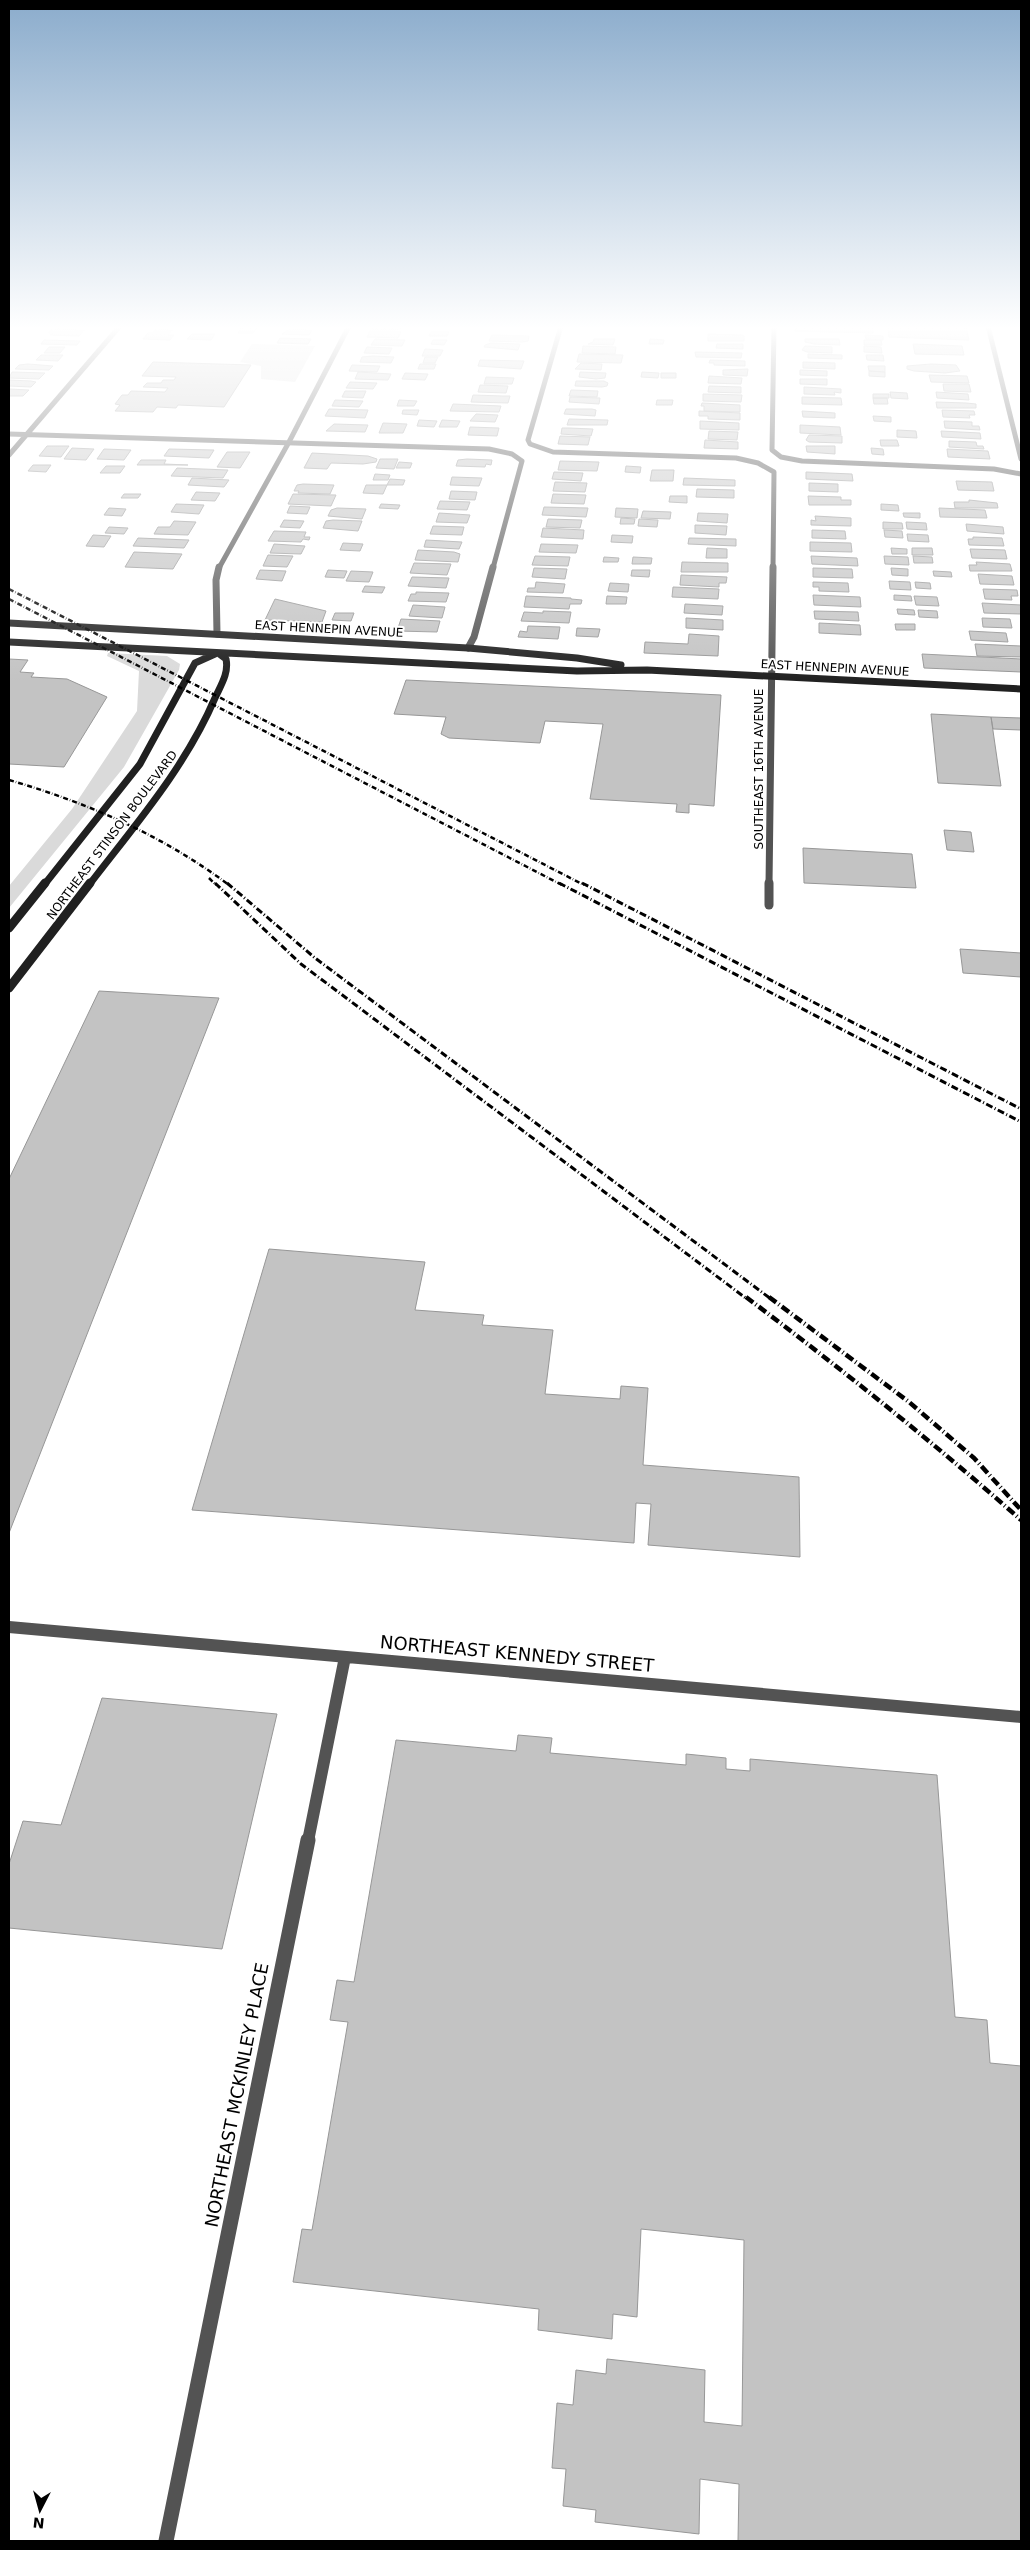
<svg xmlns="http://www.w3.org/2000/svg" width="1030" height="2550" font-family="'DejaVu Sans',sans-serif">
<rect width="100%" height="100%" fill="#fff"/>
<!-- green -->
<path fill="#dadada" d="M 252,344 L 315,346 L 295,382 L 261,379 L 261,366 L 240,362 Z
M 108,653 L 167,656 L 180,664 L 179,670 L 124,767 L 9,908 L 9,886 L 72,809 L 137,711 L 139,671 L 107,656 Z"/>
<!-- building -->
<path fill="#c3c3c3" stroke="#979797" d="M 242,326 L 258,326 L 253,333 L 238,333 Z
M 372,326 L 403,326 L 401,329 L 392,330 L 376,330 L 371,329 Z
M 795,326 L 873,326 L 873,333 L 795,331 Z
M 888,326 L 966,326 L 969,340 L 889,337 Z
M 52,329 L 56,329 L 84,330 L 79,336 L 50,335 L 53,333 L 49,333 Z
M 156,329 L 172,330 L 168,335 L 174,335 L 170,340 L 143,339 L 148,333 L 153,333 Z
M 289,329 L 312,330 L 309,335 L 282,334 Z
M 370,331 L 401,332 L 398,338 L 367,337 Z
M 431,332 L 449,332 L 447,336 L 429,336 Z
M 192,334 L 215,334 L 211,340 L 187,339 Z
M 708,334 L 742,335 L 744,336 L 744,341 L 708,341 Z
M 492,335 L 529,336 L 528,341 L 522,342 L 489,341 Z
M 865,335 L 883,336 L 883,340 L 866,339 Z
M 280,338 L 311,339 L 308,344 L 277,343 Z
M 375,339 L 405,340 L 402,346 L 371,345 Z
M 594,339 L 615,339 L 613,345 L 588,344 L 593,342 Z
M 650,339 L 664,340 L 663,344 L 649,344 Z
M 805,339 L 839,339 L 840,345 L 814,344 L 805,342 Z
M 44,340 L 80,341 L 77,345 L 41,344 Z
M 433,340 L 447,340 L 444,345 L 431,344 Z
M 864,340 L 881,340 L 882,345 L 864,345 Z
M 491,343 L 520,344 L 518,350 L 484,347 L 485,345 Z
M 717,344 L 743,344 L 743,349 L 716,348 Z
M 913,344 L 962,346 L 964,355 L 915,354 Z
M 583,346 L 616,347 L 615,354 L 582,353 Z
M 805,346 L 832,347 L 832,353 L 807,352 L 802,350 Z
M 864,346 L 881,347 L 882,353 L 864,352 Z
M 49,347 L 65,347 L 60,353 L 44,353 Z
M 367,347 L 392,348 L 389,354 L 364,353 Z
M 425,349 L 443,350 L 440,356 L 422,356 Z
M 695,352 L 742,353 L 741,358 L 696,357 Z
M 579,354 L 623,355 L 621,363 L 577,362 Z
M 808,354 L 842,355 L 842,359 L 808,358 Z
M 41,355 L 63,355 L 58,361 L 36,360 Z
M 866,355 L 883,355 L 884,361 L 867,360 Z
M 373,356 L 394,357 L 391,363 L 360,362 L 362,357 Z
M 425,357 L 438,357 L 435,363 L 423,363 Z
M 480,360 L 524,361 L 521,369 L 478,366 Z
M 710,360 L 745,361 L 745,366 L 714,365 L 714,363 L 709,363 Z
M 153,362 L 251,365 L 224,407 L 178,405 L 176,408 L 157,407 L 153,412 L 115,411 L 120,405 L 115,404 L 122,395 L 128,395 L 131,391 L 165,392 L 168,388 L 143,387 L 147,383 L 161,383 L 163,380 L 174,380 L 176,377 L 142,376 Z
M 803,362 L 835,363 L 835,369 L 803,368 Z
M 581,363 L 602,364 L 601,370 L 575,369 Z
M 420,364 L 436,364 L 434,369 L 418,369 Z
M 931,364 L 956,365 L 960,371 L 945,373 L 914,371 L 907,369 L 907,366 Z
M 19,365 L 28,364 L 53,366 L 49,370 L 15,369 Z
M 352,365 L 380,366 L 377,372 L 349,371 Z
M 868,366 L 885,366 L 885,372 L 869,371 Z
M 748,369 L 747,376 L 723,375 L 723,370 Z
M 800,370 L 827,371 L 827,376 L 800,375 Z
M 869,371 L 885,372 L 885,377 L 869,376 Z
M 12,372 L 45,373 L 39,379 L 9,378 Z
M 358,372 L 391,374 L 388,380 L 355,379 Z
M 580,372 L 606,373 L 605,378 L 596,379 L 579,377 Z
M 642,372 L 659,373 L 658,378 L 641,377 Z
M 405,373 L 428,374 L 425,380 L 402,379 Z
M 661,373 L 676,373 L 676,378 L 661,378 Z
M 929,375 L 967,376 L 969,383 L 931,382 Z
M 709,376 L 742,378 L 741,384 L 708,383 Z
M 486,377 L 514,378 L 512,384 L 484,384 Z
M 800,379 L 827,379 L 827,385 L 800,384 Z
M 9,380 L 31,381 L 36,382 L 31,387 L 9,386 Z
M 576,381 L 604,381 L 608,383 L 607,386 L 602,387 L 575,386 Z
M 350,382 L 377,383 L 373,389 L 346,388 Z
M 943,384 L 969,384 L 971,392 L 944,391 Z
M 480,385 L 508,386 L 506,393 L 478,392 Z
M 709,386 L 741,387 L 741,393 L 708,392 Z
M 804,387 L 841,389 L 841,393 L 834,392 L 835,395 L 804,394 Z
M 9,389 L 29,390 L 23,396 L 9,396 Z
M 571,390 L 598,391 L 597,397 L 569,396 Z
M 345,391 L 366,391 L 363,398 L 342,397 Z
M 890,392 L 907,393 L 908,399 L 891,398 Z
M 936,392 L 968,394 L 969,400 L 937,398 Z
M 703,394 L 742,395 L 741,402 L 703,401 Z
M 873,394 L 889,394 L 889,398 L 873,398 Z
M 473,395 L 503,396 L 510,396 L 508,403 L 471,402 Z
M 570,397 L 600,398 L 599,404 L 569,402 Z
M 802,397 L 841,398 L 842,405 L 802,404 Z
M 873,398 L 887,398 L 888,404 L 874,404 Z
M 335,400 L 363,401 L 359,407 L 332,406 Z
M 399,400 L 417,401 L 414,406 L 397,406 Z
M 657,400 L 673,400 L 672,405 L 656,405 Z
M 936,402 L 966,403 L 976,404 L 976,408 L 937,408 Z
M 702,403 L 740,405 L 740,412 L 704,411 L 704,406 L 701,406 Z
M 453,404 L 501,406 L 499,412 L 450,411 Z
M 329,409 L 368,410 L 365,418 L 325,416 Z
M 566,409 L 592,409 L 596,410 L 595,416 L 564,414 Z
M 403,410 L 419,410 L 417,415 L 402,414 Z
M 942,410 L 974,411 L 975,415 L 969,415 L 970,418 L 943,417 Z
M 699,411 L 740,413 L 740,420 L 708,419 L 708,416 L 699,416 Z
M 802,411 L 835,413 L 835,418 L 803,417 Z
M 476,414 L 498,415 L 495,422 L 470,421 Z
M 873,416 L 891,417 L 891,422 L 874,421 Z
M 569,419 L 608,420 L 607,425 L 567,425 Z
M 419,420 L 437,421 L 434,427 L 417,426 Z
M 442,420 L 460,421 L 457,427 L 439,427 Z
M 700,421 L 739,423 L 739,430 L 700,429 Z
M 944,421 L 972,422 L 972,426 L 979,426 L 980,430 L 945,428 Z
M 383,423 L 407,424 L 403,433 L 379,433 Z
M 334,424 L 368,425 L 365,432 L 326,431 Z
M 800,425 L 840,427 L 841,435 L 800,433 Z
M 470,427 L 499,428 L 497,436 L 468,435 Z
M 562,428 L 569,428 L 593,429 L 591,436 L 561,434 Z
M 897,430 L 916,431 L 917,438 L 897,437 Z
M 709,431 L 738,432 L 737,440 L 708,439 Z
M 941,431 L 980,433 L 981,439 L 942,437 Z
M 809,435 L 842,436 L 842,443 L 809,442 L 806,440 Z
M 560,436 L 590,437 L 588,445 L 558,444 Z
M 705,440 L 738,442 L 738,449 L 704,448 Z
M 880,440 L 897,440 L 899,446 L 881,446 Z
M 949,441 L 976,442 L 977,446 L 983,446 L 984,449 L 949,447 Z
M 47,446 L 69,446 L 61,457 L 39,456 Z
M 806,446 L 835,446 L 835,454 L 807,452 Z
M 72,448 L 94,449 L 86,460 L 64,459 Z
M 871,448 L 883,449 L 884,455 L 872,454 Z
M 104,449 L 131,450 L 124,460 L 97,459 Z
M 169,449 L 214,450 L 209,458 L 164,456 Z
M 947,449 L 988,451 L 990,459 L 948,457 Z
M 227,452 L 250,452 L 240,468 L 217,467 Z
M 312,453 L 368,456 L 377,459 L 376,462 L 363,464 L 331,463 L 327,469 L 304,468 Z
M 380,459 L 398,459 L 394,469 L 376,468 Z
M 141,460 L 166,460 L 164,464 L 188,465 L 137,465 Z
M 458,460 L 467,459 L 492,460 L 491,465 L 486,464 L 485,467 L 456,466 Z
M 560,461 L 599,462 L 597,471 L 558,470 Z
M 399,462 L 412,463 L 410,468 L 396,468 Z
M 33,465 L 51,465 L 46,472 L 28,471 Z
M 106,466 L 125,466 L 120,473 L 100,473 Z
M 626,466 L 641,467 L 640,473 L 625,472 Z
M 177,468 L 228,470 L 223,478 L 171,476 Z
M 652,470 L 674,470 L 673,481 L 650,481 Z
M 554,472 L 583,473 L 581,481 L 552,479 Z
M 806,472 L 852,474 L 853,481 L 806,479 Z
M 375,474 L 390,475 L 388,480 L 373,480 Z
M 452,477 L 482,478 L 479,486 L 450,485 Z
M 192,478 L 229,480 L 224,487 L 188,485 Z
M 684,478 L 735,480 L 735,486 L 683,485 Z
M 390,479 L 405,480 L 403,485 L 387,485 Z
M 956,481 L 992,482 L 994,491 L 958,490 Z
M 555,482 L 587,483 L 585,492 L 553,491 Z
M 809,483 L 838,484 L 838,492 L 809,491 Z
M 303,484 L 334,485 L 330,494 L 298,493 L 299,491 L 294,491 L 297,485 Z
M 366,485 L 387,485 L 383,494 L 363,493 Z
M 697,489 L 734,490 L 734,498 L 696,497 Z
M 451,491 L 477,492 L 475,500 L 449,499 Z
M 196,492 L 220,493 L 215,501 L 191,500 Z
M 124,494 L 141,494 L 138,498 L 121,498 Z
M 293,494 L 336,495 L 331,506 L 288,504 Z
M 553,494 L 586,495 L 584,504 L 551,503 Z
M 670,496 L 687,496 L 687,503 L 669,502 Z
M 808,496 L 841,497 L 841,500 L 851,500 L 851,505 L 809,505 Z
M 969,500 L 997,503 L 998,508 L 955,508 L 954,502 L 969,502 Z
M 440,501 L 470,502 L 467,510 L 437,509 Z
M 176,504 L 204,505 L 199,514 L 171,512 Z
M 381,504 L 400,505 L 398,509 L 379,508 Z
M 881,504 L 898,505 L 899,511 L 881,510 Z
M 290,506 L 310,507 L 307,514 L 287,513 Z
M 544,507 L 588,508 L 586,517 L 542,515 Z
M 109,508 L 126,509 L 122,516 L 104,515 Z
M 337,508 L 366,509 L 362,519 L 328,516 L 331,510 Z
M 616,508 L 638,509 L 637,518 L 615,517 Z
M 939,508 L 985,510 L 987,518 L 940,517 Z
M 643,511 L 671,512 L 670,519 L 641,518 Z
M 439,513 L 470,515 L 467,523 L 436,522 Z
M 698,513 L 728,514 L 727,523 L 697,521 Z
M 903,513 L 920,513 L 920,518 L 904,517 Z
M 815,516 L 851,518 L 851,526 L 811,525 L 811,520 L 816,521 Z
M 621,518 L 635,519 L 634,524 L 620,524 Z
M 548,519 L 582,520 L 580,528 L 546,527 Z
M 639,519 L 658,520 L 657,527 L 638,526 Z
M 284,520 L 304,521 L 300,528 L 280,527 Z
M 174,521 L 196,522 L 188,535 L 154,534 L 158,527 L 170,527 Z
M 326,521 L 333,520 L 362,521 L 358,531 L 323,528 Z
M 883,522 L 902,523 L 903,529 L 883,529 Z
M 906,522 L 926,523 L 927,530 L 907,529 Z
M 966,524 L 1003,527 L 1004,534 L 967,531 Z
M 695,525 L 727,526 L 726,535 L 695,533 Z
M 433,526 L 464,527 L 462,535 L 430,534 Z
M 109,527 L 128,528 L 124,534 L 105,533 Z
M 543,528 L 584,530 L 583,539 L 541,537 Z
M 812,530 L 845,531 L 846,539 L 812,538 Z
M 884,530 L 902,531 L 903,538 L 885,537 Z
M 274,531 L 306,532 L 304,537 L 310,537 L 309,540 L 303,539 L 301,542 L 268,541 Z
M 907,534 L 928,535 L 929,542 L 908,541 Z
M 93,535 L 111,536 L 104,547 L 86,546 Z
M 612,535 L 633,536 L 632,543 L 611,542 Z
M 973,537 L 1002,538 L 1004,546 L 969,545 L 968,539 L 973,539 Z
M 138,538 L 189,540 L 184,548 L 133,546 Z
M 689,538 L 736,539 L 736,546 L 688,544 Z
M 426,540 L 462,542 L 459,549 L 424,547 Z
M 810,542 L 851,543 L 852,552 L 810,551 Z
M 343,543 L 363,544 L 360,551 L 340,550 Z
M 274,544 L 305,546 L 301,554 L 270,553 Z
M 541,544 L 578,545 L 576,553 L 539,552 Z
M 707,548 L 727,549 L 727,558 L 706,558 Z
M 891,548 L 907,549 L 907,554 L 892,554 Z
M 912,548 L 932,548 L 933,555 L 912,555 Z
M 970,549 L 1005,550 L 1007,559 L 972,558 Z
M 418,550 L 454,552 L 460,554 L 458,562 L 415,560 Z
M 134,552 L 182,554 L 173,569 L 125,567 Z
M 268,555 L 293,556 L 287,567 L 263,566 Z
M 535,556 L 570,557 L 568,566 L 532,565 Z
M 811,556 L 857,558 L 858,566 L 812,564 Z
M 884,556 L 908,557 L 909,565 L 885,564 Z
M 913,556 L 932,557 L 933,563 L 914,563 Z
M 604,557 L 619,558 L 618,562 L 603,562 Z
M 633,557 L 652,558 L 651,564 L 632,564 Z
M 682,562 L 728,563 L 728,572 L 681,572 Z
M 976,562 L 1010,564 L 1012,571 L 970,571 L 969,565 L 977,565 Z
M 414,563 L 451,564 L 447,575 L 410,573 Z
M 534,568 L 567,569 L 565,579 L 532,577 Z
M 813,568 L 852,569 L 853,578 L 813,577 Z
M 891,568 L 908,569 L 908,576 L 892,575 Z
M 260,570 L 286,571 L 282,581 L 256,579 Z
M 328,570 L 347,571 L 344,578 L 325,577 Z
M 632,570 L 650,570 L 649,577 L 631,576 Z
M 351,571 L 373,572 L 369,582 L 346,581 Z
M 933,571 L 951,572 L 952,577 L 934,576 Z
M 978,574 L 1012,576 L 1014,585 L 980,584 Z
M 681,575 L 727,577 L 726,583 L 719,583 L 719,587 L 680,585 Z
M 412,577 L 449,578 L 446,588 L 408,586 Z
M 889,581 L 910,582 L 911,590 L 890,589 Z
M 536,582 L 565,584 L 563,593 L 527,592 L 528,588 L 535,588 Z
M 813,582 L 848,583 L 849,592 L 819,591 L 819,587 L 813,587 Z
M 915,582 L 930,583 L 931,589 L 916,588 Z
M 610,583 L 629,584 L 628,592 L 608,591 Z
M 365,586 L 385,587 L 382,593 L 362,592 Z
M 673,587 L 719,589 L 718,599 L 672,597 Z
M 983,589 L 1017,590 L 1018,596 L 1011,596 L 1012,600 L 985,599 Z
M 416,592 L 449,593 L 446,602 L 408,601 L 411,594 L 416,594 Z
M 813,595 L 860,597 L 861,607 L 814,605 Z
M 894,595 L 911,596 L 912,601 L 894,600 Z
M 526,596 L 571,598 L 571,599 L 582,600 L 581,604 L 570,604 L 569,609 L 524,607 Z
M 607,596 L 627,597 L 626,604 L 606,604 Z
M 914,596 L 937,597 L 939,606 L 916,605 Z
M 275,599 L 326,611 L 322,622 L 265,620 Z
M 982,603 L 1021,605 L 1021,614 L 984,613 Z
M 685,604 L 723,606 L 722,615 L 684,613 Z
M 413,605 L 445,607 L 442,618 L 409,616 Z
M 897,609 L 914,610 L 915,615 L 898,614 Z
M 918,610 L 937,611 L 938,618 L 919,617 Z
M 543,611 L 571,612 L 569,623 L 521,621 L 524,612 L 543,613 Z
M 814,611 L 858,612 L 859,621 L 815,619 Z
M 335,613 L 354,613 L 351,621 L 332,620 Z
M 686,618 L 723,620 L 723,630 L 686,628 Z
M 982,618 L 1010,619 L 1012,628 L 983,627 Z
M 401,619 L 440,621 L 437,632 L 397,631 Z
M 819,623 L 860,625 L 861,635 L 819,633 Z
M 895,624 L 915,624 L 915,630 L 896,630 Z
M 528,626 L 560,627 L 558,639 L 518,637 L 520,631 L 527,632 Z
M 577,628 L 600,629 L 598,637 L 576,636 Z
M 969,631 L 1006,633 L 1008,642 L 971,640 Z
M 689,634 L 719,636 L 718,656 L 644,653 L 645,642 L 688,644 Z
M 975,644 L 1021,646 L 1021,657 L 977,656 Z
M 922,654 L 1021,659 L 1021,672 L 924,668 Z
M 9,659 L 28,660 L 20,672 L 34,673 L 31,677 L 67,679 L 107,697 L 64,767 L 9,764 Z
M 406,680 L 721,695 L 714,806 L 689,804 L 689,813 L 676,812 L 677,804 L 590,799 L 603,724 L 545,721 L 540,743 L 449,738 L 441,734 L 446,717 L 394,714 Z
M 931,714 L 991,717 L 1001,786 L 938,783 Z
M 991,717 L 1021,718 L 1021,730 L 993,729 Z
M 944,830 L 971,832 L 974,852 L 947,850 Z
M 803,848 L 912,854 L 916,888 L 804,883 Z
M 960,949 L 1021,953 L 1021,977 L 963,973 Z
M 99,991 L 219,998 L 9,1533 L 9,1179 Z
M 269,1249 L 425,1262 L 415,1310 L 484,1315 L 482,1325 L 553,1330 L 545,1394 L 620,1399 L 621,1386 L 648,1388 L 643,1465 L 799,1477 L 800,1557 L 648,1545 L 651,1504 L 636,1503 L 634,1543 L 192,1510 Z
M 102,1698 L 277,1714 L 222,1949 L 9,1928 L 9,1864 L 23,1821 L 61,1825 Z
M 518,1735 L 552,1738 L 550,1753 L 686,1765 L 686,1754 L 726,1758 L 726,1769 L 750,1771 L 750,1759 L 937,1775 L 955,2017 L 987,2020 L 990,2063 L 1021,2066 L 1021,2541 L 738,2541 L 739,2484 L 700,2479 L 699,2534 L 595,2522 L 596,2510 L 563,2506 L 566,2469 L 552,2468 L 557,2403 L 573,2405 L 576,2370 L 606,2374 L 607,2359 L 705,2370 L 704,2422 L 742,2426 L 744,2240 L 641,2229 L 637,2317 L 613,2314 L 612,2339 L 538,2330 L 539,2309 L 293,2282 L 302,2229 L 312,2230 L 348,2022 L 330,2020 L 337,1980 L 354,1982 L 396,1740 L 516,1751 Z"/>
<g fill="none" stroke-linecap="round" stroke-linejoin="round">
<!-- minor-far4 -->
<path stroke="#535353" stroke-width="5" d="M 561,326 L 528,440 L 530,444 L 553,452 L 736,458 L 758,463 L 774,472 L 773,568
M 774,326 L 772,450 L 781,457 L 802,461 L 994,469 L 1021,474
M 988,326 L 1021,459
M 9,434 L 489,449 L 512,454 L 522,461 L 493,568
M 9,455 L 120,326"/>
<!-- minor-far3 -->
<path stroke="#535353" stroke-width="7" d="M 468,648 L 474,637 L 493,567
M 769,885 L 773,567"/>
<!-- minor-far2 -->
<path stroke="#535353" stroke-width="9" d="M 769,905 L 769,883"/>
<!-- minor-far1 -->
<path stroke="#535353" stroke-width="12" d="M 9,1627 L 1021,1717
M 308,1841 L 345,1657"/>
<!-- minor -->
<path stroke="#535353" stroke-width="15" d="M 166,2541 L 308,1840"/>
<!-- tertiary-far1 -->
<path stroke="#535353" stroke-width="5" d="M 219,568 L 289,442 L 349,326"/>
<!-- tertiary -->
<path stroke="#535353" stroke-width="7" d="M 217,634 L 216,580 L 219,567"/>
<!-- secondary-far1 -->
<path stroke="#202020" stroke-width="7" d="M 9,623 L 468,648 L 577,658 L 621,665
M 9,642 L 577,671 L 647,670 L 1021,689
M 44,885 L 140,764 L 195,663 L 215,654
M 89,885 C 135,825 185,768 215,698 C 221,685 229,673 226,659 L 218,653"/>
<!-- secondary -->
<path stroke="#202020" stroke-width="9" d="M 9,928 L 45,883
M 9,988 L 90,883"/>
<!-- rail-far2 -->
<path stroke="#000" stroke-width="2.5" stroke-dasharray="5 2 0.5 2" stroke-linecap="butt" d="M 9,589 L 584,885
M 9,599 L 562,885
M 9,780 C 88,803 162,835 229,885
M 209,878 L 216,885"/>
<!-- rail-far1 -->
<path stroke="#000" stroke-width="3" stroke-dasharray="7 2.5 1 2.5" stroke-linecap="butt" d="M 215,883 L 301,964 L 747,1299
M 227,883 L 315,958 L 771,1299
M 559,883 L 1021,1122
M 582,883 L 1021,1109"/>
<!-- rail -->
<path stroke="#000" stroke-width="4.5" stroke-dasharray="9 3 1 3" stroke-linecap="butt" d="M 746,1297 C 840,1368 932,1441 1021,1520
M 769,1297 L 909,1402 L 974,1458 L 1021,1510"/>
</g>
<!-- sky -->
<linearGradient id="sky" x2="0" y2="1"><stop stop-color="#8baccc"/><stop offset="0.48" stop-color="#fff"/><stop offset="1" stop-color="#fff" stop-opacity="0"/></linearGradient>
<rect width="1030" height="683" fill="url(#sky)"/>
<g text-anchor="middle" stroke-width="4" stroke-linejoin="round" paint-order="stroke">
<!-- far-street labels -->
<g font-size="12" fill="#000" stroke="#fff">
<text transform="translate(329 629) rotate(3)" y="4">EAST HENNEPIN AVENUE</text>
<text transform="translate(835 668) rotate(3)" y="4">EAST HENNEPIN AVENUE</text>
<text transform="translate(759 769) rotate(-90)" y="4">SOUTHEAST 16TH AVENUE</text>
<text transform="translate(112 835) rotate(-53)" y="4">NORTHEAST STINSON BOULEVARD</text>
</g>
<!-- near-street labels -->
<g font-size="18" fill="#000" stroke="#fff">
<text transform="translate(517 1654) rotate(5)" y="6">NORTHEAST KENNEDY STREET</text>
<text transform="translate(237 2095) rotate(-79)" y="6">NORTHEAST MCKINLEY PLACE</text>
</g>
</g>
<!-- border -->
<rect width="1030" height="2550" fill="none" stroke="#000000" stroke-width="20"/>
<!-- north arrow -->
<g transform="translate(40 2510) rotate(186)" stroke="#ffffff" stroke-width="4" paint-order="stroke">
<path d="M0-4L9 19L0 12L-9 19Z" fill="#000000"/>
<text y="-8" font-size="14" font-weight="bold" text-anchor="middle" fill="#000000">N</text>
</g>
</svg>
